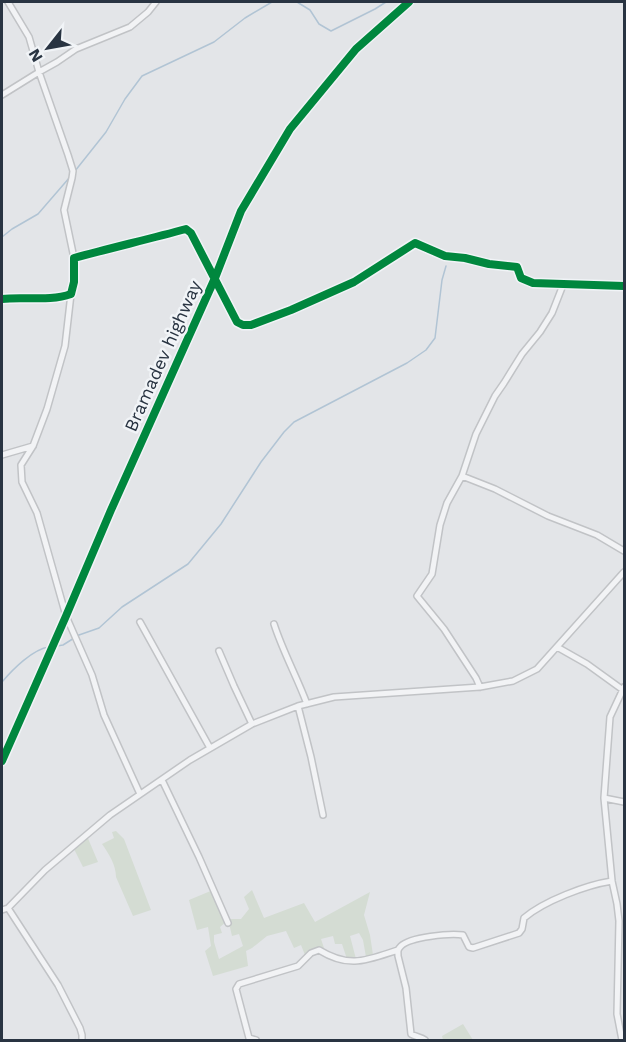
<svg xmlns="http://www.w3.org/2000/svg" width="626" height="1042" font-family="'Work Sans',sans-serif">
<rect width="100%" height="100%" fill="#e3e5e8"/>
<!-- green -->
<path fill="#d4dcd3" d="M 116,831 L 124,839 L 151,910 L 133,916 L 116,877 C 116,865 109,854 102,844 L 114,838 L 112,832 Z
M 87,836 L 98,862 L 83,867 L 74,849 Z
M 213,890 L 226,922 L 220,927 L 222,933 L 214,935 L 214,942 L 219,959 L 243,946 L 239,934 L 232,936 L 228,919 L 241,919 L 249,909 L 244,897 L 252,890 L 264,918 L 304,903 L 315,922 L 370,892 L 364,915 L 370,935 L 373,955 L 366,957 L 363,940 L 359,933 L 350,936 L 356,959 L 347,959 L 342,944 L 335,944 L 333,936 L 321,939 L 324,948 L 305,955 L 301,945 L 294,948 L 286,931 L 267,936 L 252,948 L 246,951 L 248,966 L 213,976 L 205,951 L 211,946 L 208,927 L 197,930 L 189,900 Z
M 463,1024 L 473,1040 L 442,1040 L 443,1040 L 442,1036 Z"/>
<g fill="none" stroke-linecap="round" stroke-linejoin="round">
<!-- stream -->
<path stroke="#b1c4d4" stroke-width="1.5" d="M 297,2 L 310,10 L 319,24 L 331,31 L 375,9 L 386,2
M 75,171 L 106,132 L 125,99 L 142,76 L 214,42 L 245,18 L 272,2
M 2,237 L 12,229 L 38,214 L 70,177
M 57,646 L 63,645 L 79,635 L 99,628 L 122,607 L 188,564 L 221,524 L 261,462 L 284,432 L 294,422 L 407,363 L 426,350 L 435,338 L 442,280 L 446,266
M 2,682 C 13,669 33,649 49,647"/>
<defs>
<path id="street" d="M 8,2 L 29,37 L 39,72 L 68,155 L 73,171 L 72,178 L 64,210 L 74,258
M 2,95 L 39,72 L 57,62 L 76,49 L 130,27 L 148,12 L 156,2
M 71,294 L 65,346 L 47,409 L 33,446 L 21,465 L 22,482 L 37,513 L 66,616 L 92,675 L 104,715 L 140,794
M 2,299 C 24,296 49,302 71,294 L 74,282 L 74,258 C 111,248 149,239 186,229 L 191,233 L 237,322 L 243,325 L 251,325 L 291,310 L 354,282 L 415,243 L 445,256 L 465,258 L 489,264 L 517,267 L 521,278 L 533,283 L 624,286
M 2,455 L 33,446
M 462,476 L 495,489 L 548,516 L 597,535 L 624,551
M 140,622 L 210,748
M 274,624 C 283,652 297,677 307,704
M 557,647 L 587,664 L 623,690
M 219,651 L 234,686 L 252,724
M 480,687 L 476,678 L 444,629 L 417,596 L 432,574 L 440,525 L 447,503 L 462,476 L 476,434 L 495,396 L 504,383 L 522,354 L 540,332 L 552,313 L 563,285
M 298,706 L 311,757 L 323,815
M 162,780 L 199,857 L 228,923
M 604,798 L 624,802
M 8,908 L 58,985 L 80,1028 L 82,1035 L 82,1040
M 2,910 L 8,908 L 45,870 L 110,815 L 190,760 L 252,724 L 298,706 L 334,697 L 480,687 L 513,681 L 537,669 L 624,572
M 256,1040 L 249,1038 L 236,989 L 239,984 L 298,966 L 311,953 L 319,950 C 350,969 367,960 398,950
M 425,1040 C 421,1037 416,1037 411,1034 L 406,988 L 398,956 C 398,951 397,950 401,946 C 410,937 450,933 463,935 L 469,947 L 473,948 L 519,933 L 522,929 L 524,918 C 544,901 586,885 612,881
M 622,1040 L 617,1014 L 619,921 L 617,904 L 612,881 L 604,798 L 610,717 L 624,687"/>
<path id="secondary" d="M 2,761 L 66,616 L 111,510 L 215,278 L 241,211 L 290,129 L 356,49 L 409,2"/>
</defs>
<!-- street casing -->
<use href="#street" stroke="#c1c3c6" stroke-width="8"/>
<!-- secondary casing -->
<use href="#secondary" stroke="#c1c3c6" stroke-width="10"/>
<!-- street -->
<use href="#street" stroke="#f2f3f5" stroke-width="5"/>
<!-- secondary -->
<use href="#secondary" stroke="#f6f7f7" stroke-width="8"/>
<defs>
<path id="cycleway" d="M 2,299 C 24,296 49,302 71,294 L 74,282 L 74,258 C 111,248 149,239 186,229 L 191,233 L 237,322 L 243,325 L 251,325 L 291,310 L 354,282 L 415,243 L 445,256 L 465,258 L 489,264 L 517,267 L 521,278 L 533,283 L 624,286
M 2,761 L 66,616 L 111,510 L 215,278 L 241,211 L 290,129 L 356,49 L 409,2"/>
</defs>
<!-- cycleway casing -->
<use href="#cycleway" stroke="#f1f4f7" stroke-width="11"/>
<!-- cycleway -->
<use href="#cycleway" stroke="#00873e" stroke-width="8"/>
</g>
<g text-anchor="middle" stroke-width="5" stroke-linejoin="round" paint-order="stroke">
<!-- street labels -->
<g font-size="18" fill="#293442" stroke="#f1f4f7">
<text transform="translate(163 356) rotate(-66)" y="6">Bramadev highway</text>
</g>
</g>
<!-- border -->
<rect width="626" height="1042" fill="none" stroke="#293442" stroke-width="6"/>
<!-- north arrow -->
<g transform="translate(48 48) rotate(239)" stroke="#f1f4f7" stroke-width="4.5" paint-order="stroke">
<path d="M0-4.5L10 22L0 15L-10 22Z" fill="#293442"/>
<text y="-9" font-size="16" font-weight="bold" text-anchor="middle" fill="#293442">N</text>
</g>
</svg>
